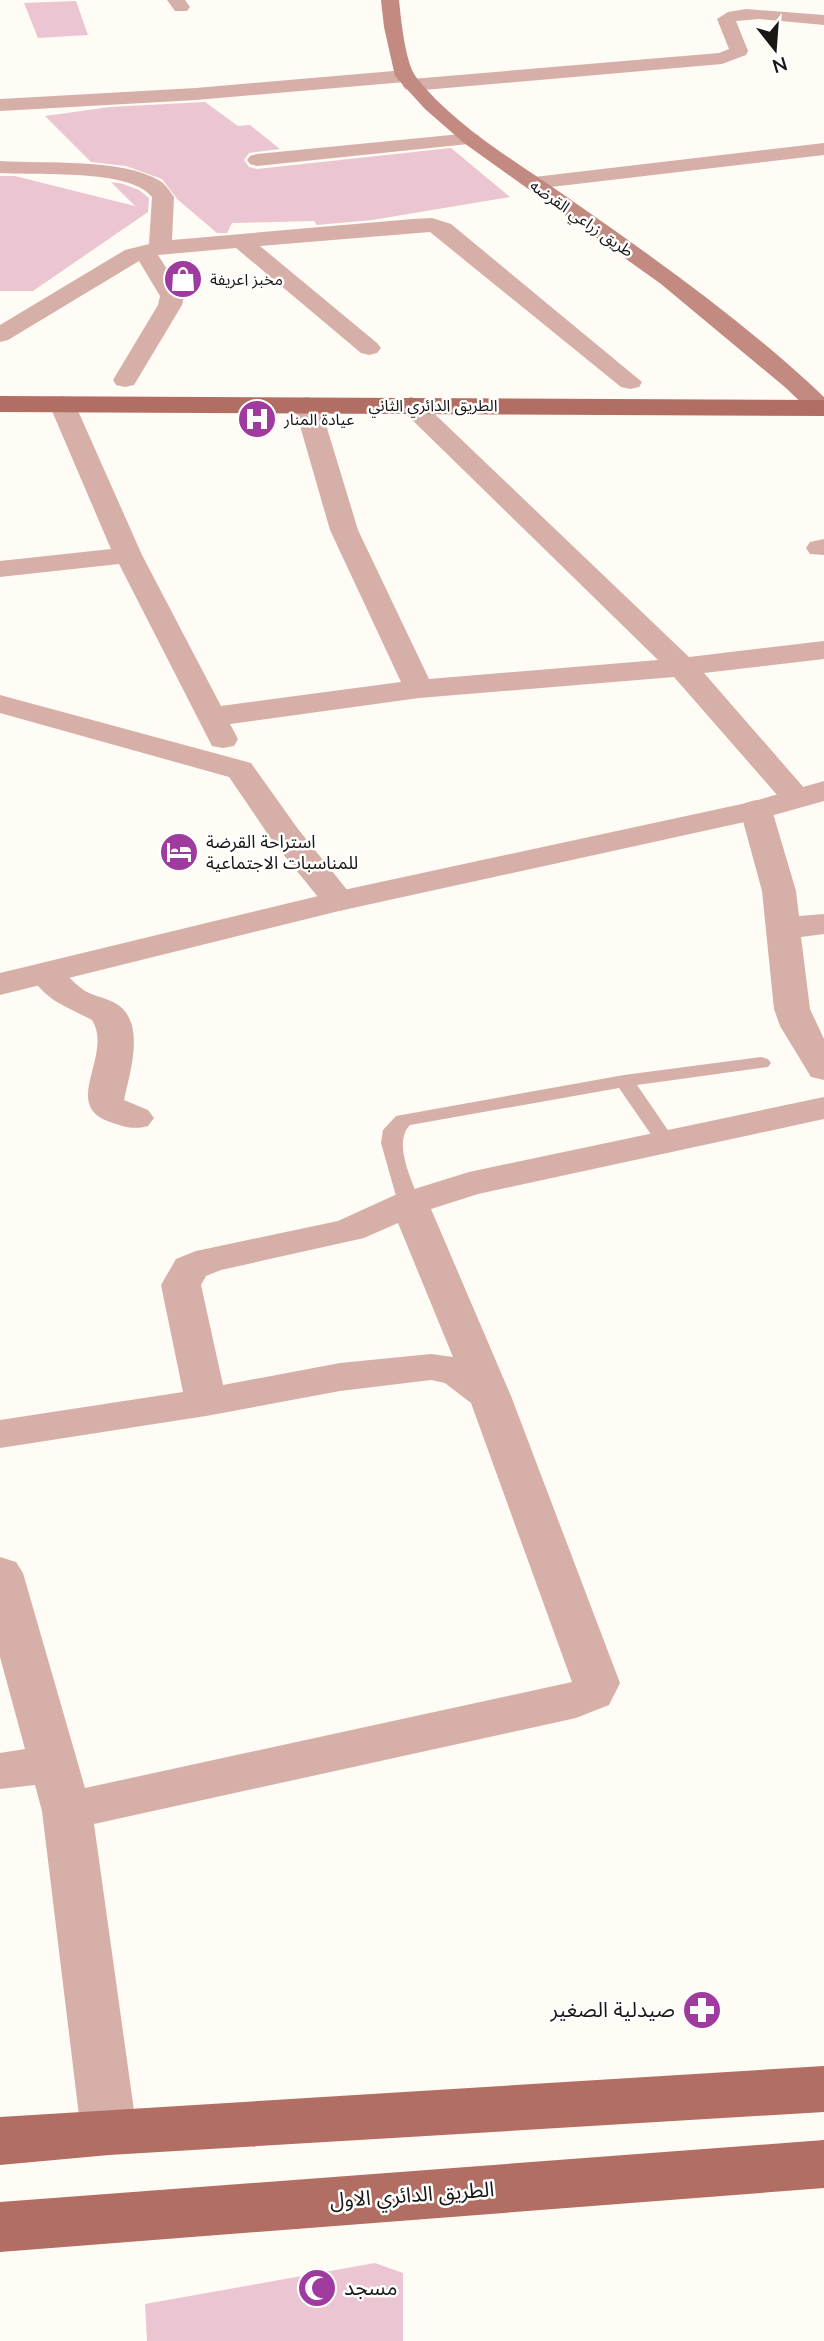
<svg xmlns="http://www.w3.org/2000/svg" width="824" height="2341" font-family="Mulish,'Noto Sans Arabic',sans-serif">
<rect width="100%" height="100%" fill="#fffbf5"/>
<!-- building -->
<path fill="#ebc6d2" d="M 76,1 L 88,35 L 38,38 L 24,3 Z
M 205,102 L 238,126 L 250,125 L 280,149 L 249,153 L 244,160 L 249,167 L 257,169 L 451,148 L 510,197 L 372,220 L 317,225 L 314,221 L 232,223 L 227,233 L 217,233 L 177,199 L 162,179 L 126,166 L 91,162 L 45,116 L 110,107 Z
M 0,176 L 15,176 L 135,206 L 111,182 L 123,184 L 139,190 L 149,198 L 148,212 L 33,291 L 0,291 Z
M 375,2263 L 403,2273 L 403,2341 L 147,2341 L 145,2304 Z"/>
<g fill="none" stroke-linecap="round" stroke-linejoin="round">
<!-- service -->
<path fill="#d6b0a8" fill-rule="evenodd" d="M 761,1057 L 768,1059 L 771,1063 L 768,1067 L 637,1085 L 676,1142 L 673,1146 L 659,1146 L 619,1088 L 410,1125 C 392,1143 413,1182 420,1203 L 417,1208 L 401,1208 L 398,1203 L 381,1143 L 383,1130 L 396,1116 L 624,1075 Z"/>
<!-- minor -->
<path fill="#d6b0a8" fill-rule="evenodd" d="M 167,0 L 185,0 L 190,7 L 187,11 L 175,11 Z
M 746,9 L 824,15 L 824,25 L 759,19 L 736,21 L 748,51 L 746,55 L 722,64 L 412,91 L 405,89 L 402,85 L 405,82 L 196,100 L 0,111 L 0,99 L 196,88 L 405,70 L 412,72 L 415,76 L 412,79 L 719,53 L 729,49 L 717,19 L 728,12 Z
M 471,133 L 478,135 L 481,139 L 478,143 L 257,166 L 250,164 L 247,160 L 250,156 L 257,154 Z
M 824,143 L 824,155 L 534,189 L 527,187 L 523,183 L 527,179 L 534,177 Z
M 0,161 C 44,164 123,158 160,181 C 165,184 170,191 174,197 L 172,240 L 413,219 L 432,218 L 451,224 L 642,382 L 639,387 L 630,389 L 621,387 L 430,232 L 260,246 L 377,343 L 381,348 L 377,353 L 369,355 L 361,353 L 236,248 L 158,255 L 184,296 L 182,305 L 134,385 L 125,387 L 116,385 L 113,380 L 158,305 L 160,296 L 139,261 L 8,340 L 0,342 L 0,325 L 125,250 L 149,244 L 152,197 C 129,168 37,176 0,173 Z
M 62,396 L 71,399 L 75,404 L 142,555 L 221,706 L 401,682 L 330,530 L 294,405 L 298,400 L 307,397 L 316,400 L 320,405 L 358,530 L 429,679 L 658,660 L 402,410 L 398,405 L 402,400 L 411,397 L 420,400 L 689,657 L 824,641 L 824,659 L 704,673 L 812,797 L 807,804 L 796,807 L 785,804 L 674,677 L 419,698 L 230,724 L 238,739 L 234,746 L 223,748 L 212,746 L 119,564 L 0,577 L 0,561 L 111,549 L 49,404 L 53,399 Z
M 824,539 L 824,555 L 810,554 L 806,548 L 810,542 Z
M 0,695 L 251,763 L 298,829 L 356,901 L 351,908 L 339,911 L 327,908 L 274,843 L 229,777 L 0,713 Z
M 756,800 L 767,803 L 772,810 L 796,891 L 799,916 L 824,914 L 824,934 L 801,937 L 810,1009 L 824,1039 L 824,1080 L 811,1077 L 780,1026 L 774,1009 L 762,891 L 740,810 L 745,803 Z
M 46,962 C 63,967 70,981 85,991 C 94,996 106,998 115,1003 C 147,1021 130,1072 124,1100 L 148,1110 L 154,1118 L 148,1126 C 134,1130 124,1127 110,1122 C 60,1105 114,1055 92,1020 C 62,1004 49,1003 28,973 L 34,966 Z
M 824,1097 L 824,1119 L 478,1194 L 431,1209 L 511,1396 L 620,1683 L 609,1705 L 576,1718 L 94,1824 L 137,2132 L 129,2149 L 109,2155 L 89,2149 L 81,2132 L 42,1811 L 35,1785 L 0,1789 L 0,1753 L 25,1749 L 0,1657 L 0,1557 L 16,1562 L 23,1573 L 85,1788 L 572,1682 L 471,1403 L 445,1383 L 431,1380 L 340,1391 L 206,1416 L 0,1448 L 0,1420 L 183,1392 L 161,1285 L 176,1259 L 196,1251 L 338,1221 L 395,1195 L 469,1172 ZM 398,1223 L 453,1357 L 431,1354 L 340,1363 L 223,1385 L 201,1285 L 206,1276 L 221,1270 L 364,1238 Z"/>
<!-- tertiary -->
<path fill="#d6b0a8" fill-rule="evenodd" d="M 824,781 L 824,801 L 767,817 L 339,911 L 0,995 L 0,973 L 339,891 L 751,802 Z"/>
<!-- secondary -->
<path fill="#c28a80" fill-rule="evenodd" d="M 381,0 L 399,0 C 401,19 405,62 416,77 C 457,129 521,164 574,202 C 660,262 747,324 824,397 L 824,415 L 812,413 L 786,388 L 661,284 L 464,143 L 425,109 L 395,76 L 384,27 Z"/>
<!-- primary -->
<path fill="#b26e63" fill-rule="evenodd" d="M 0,396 L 824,400 L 824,416 L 0,412 Z
M 824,2066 L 824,2112 L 109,2155 L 0,2165 L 0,2117 Z
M 824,2140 L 824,2188 L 0,2252 L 0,2202 Z"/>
</g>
<!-- icons -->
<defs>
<symbol id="shop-disc" viewBox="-11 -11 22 22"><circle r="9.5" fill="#9f3a9f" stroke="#fff"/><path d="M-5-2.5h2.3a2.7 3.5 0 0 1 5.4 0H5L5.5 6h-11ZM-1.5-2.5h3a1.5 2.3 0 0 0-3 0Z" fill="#fff"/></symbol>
<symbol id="hospital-disc" viewBox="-11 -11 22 22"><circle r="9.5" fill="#9f3a9f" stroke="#fff"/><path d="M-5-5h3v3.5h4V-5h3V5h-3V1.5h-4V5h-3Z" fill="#fff"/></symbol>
<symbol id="hotel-disc" viewBox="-11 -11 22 22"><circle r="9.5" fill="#9f3a9f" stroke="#fff"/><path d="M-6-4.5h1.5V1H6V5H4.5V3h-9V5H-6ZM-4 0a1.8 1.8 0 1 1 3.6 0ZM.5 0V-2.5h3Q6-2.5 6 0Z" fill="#fff"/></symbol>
<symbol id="pharmacy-disc" viewBox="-11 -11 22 22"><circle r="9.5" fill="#9f3a9f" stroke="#fff"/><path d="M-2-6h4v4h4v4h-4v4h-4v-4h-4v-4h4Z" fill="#fff"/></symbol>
<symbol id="mosque-disc" viewBox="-11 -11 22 22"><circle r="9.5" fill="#9f3a9f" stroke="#fff"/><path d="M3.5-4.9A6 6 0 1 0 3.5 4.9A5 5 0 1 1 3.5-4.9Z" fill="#fff"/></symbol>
</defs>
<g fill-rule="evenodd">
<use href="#shop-disc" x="161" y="257" width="44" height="44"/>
<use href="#hospital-disc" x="235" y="397" width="44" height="44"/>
<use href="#hotel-disc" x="157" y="830" width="44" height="44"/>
<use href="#pharmacy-disc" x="680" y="1988" width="44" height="44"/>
<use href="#mosque-disc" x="295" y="2266" width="44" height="44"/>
</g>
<g text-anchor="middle" stroke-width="5" stroke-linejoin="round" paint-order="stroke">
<!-- far-street labels -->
<g font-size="16" fill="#191815" stroke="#fff">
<text transform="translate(582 218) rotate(35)" y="6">طريق زراعي القرضه</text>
<text x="433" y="411">الطريق الدائري الثاني</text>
</g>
<!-- far-poi labels -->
<g font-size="16" fill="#191815" stroke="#fff" text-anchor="start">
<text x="210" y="285">مخبز اعريفة</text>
<text x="284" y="425">عيادة المنار</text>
</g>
<!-- poi labels -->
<g font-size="18" fill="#191815" stroke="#fff" text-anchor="start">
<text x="206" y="848">استراحة القرضة<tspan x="206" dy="21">للمناسبات الاجتماعية</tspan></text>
</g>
<!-- near-poi labels -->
<g font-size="21" fill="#191815" stroke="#fff" text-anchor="end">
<text x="675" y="2017">صيدلية الصغير</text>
<text x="344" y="2295" text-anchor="start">مسجد</text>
</g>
<!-- near-street labels -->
<g font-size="21" fill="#191815" stroke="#fff">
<text transform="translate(412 2195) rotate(-4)" y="7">الطريق الدائري الاول</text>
</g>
</g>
<!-- north arrow -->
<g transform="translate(775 49) rotate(163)" stroke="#ffffff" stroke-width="5" paint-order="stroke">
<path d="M0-5L12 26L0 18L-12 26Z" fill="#191815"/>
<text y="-10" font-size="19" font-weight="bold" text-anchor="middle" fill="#191815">N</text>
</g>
</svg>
